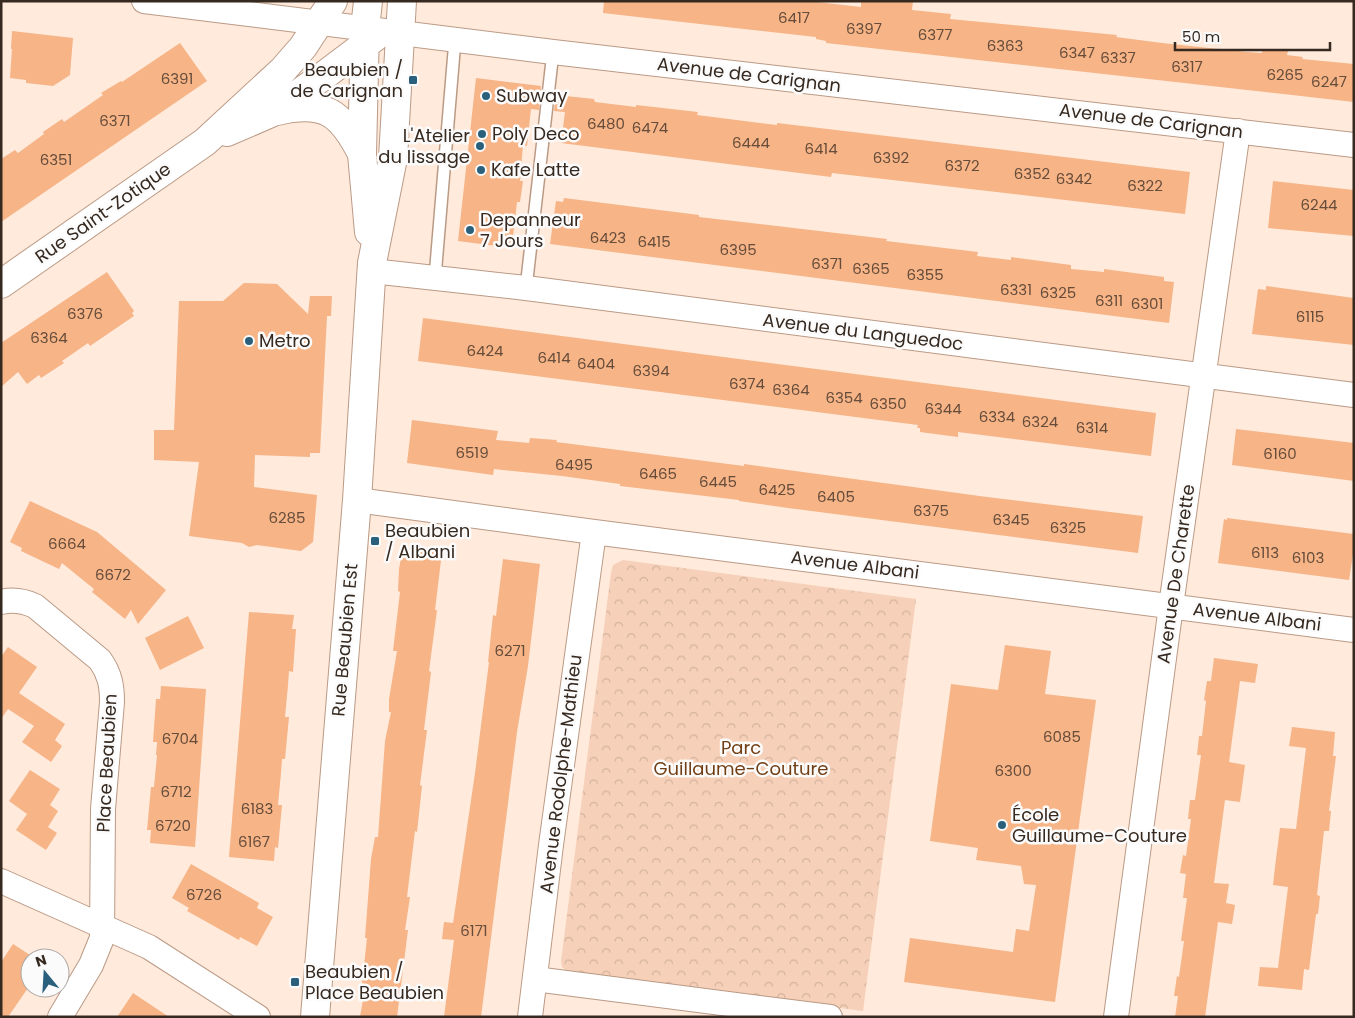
<svg xmlns="http://www.w3.org/2000/svg" width="1355" height="1018" font-family="Poppins,sans-serif">
<defs>
<pattern id="park-crowns" width="20" height="18" patternUnits="userSpaceOnUse" patternTransform="scale(1.25)"><rect width="20" height="18" fill="#f6d0b8"/><path d="M2 6a3 3 0 1 1 6 0M12 15a3 3 0 1 1 6 0" fill="none" stroke="#d4b39e"/></pattern>
</defs>
<rect width="100%" height="100%" fill="#ffeadc"/>
<!-- park -->
<path fill="url(#park-crowns)" d="M 623,560 L 916,599 L 863,1011 L 569,973 L 562,967 L 561,961 L 611,573 L 613,565 Z"/>
<!-- building -->
<path fill="#f6b487" d="M 604,1 L 808,1 L 861,7 L 861,1 L 913,1 L 912,10 L 951,14 L 950,19 L 1117,35 L 1116,37 L 1162,43 L 1247,52 L 1262,53 L 1262,49 L 1288,51 L 1287,55 L 1303,57 L 1302,59 L 1354,64 L 1354,102 L 826,43 L 826,41 L 816,39 L 816,37 L 603,13 Z
M 12,31 L 73,38 L 70,75 L 53,86 L 26,83 L 26,80 L 10,78 L 12,49 L 11,49 Z
M 180,43 L 207,81 L 1,222 L 1,159 L 15,150 L 18,153 L 44,134 L 43,132 L 62,119 L 64,122 L 103,95 L 101,93 L 121,81 L 122,82 Z
M 476,78 L 541,86 L 539,110 L 531,109 L 527,146 L 523,145 L 520,181 L 523,181 L 520,202 L 517,202 L 512,245 L 511,248 L 458,241 Z
M 556,95 L 594,99 L 595,102 L 636,107 L 636,105 L 698,112 L 697,115 L 777,125 L 777,123 L 1190,172 L 1185,214 L 832,173 L 831,177 L 561,143 L 565,112 L 554,111 Z
M 1273,181 L 1354,190 L 1354,236 L 1268,228 Z
M 564,198 L 699,215 L 699,217 L 887,239 L 886,241 L 978,252 L 977,256 L 1011,260 L 1011,257 L 1071,265 L 1071,269 L 1104,272 L 1104,269 L 1164,277 L 1164,281 L 1174,282 L 1169,323 L 550,244 L 556,201 L 563,202 Z
M 107,272 L 134,311 L 132,313 L 134,316 L 90,346 L 88,343 L 62,361 L 64,363 L 41,378 L 39,375 L 27,384 L 18,372 L 1,387 L 1,343 Z
M 244,283 L 277,284 L 308,314 L 310,296 L 332,296 L 331,316 L 327,316 L 320,453 L 310,453 L 310,457 L 255,455 L 254,487 L 317,495 L 313,542 L 301,551 L 257,545 L 249,547 L 242,543 L 189,536 L 199,462 L 154,460 L 154,430 L 174,430 L 179,301 L 223,301 Z
M 1266,286 L 1354,298 L 1354,345 L 1252,334 L 1258,289 L 1266,290 Z
M 423,318 L 1156,413 L 1151,456 L 958,432 L 958,437 L 920,432 L 920,428 L 917,428 L 918,425 L 418,361 Z
M 412,420 L 498,431 L 496,440 L 529,443 L 530,438 L 557,440 L 556,442 L 744,466 L 744,464 L 987,497 L 1143,516 L 1138,553 L 788,508 L 739,501 L 739,500 L 620,486 L 620,484 L 562,476 L 494,469 L 493,475 L 407,463 Z
M 1236,429 L 1354,443 L 1354,481 L 1232,465 Z
M 30,501 L 97,532 L 166,590 L 138,624 L 131,610 L 125,619 L 92,592 L 94,589 L 62,563 L 59,569 L 21,551 L 22,548 L 10,542 Z
M 1227,518 L 1354,534 L 1354,548 L 1349,580 L 1218,563 L 1224,519 L 1227,520 Z
M 403,547 L 442,552 L 435,610 L 437,610 L 429,671 L 431,672 L 424,730 L 427,730 L 420,785 L 422,786 L 417,832 L 415,831 L 407,897 L 410,897 L 405,930 L 408,930 L 397,1017 L 360,1017 L 364,994 L 361,994 L 367,938 L 365,938 L 371,859 L 375,837 L 378,837 L 385,741 L 391,712 L 389,712 L 389,699 L 397,651 L 393,651 L 400,592 L 398,591 L 399,569 Z
M 503,559 L 540,564 L 528,666 L 517,732 L 481,1017 L 444,1017 L 454,940 L 442,939 L 444,922 L 453,923 L 475,773 L 489,662 L 488,662 L 493,615 L 496,616 Z
M 249,612 L 294,615 L 292,629 L 296,629 L 293,672 L 289,671 L 288,685 L 285,717 L 289,717 L 285,759 L 282,759 L 281,773 L 278,805 L 282,805 L 278,848 L 275,847 L 274,861 L 229,857 Z
M 188,616 L 204,648 L 160,670 L 145,638 Z
M 1005,645 L 1051,651 L 1045,694 L 1096,700 L 1055,1002 L 904,982 L 910,938 L 1013,952 L 1016,929 L 1029,931 L 1036,885 L 1024,884 L 1021,866 L 976,860 L 978,848 L 930,841 L 951,684 L 998,690 Z
M 8,647 L 37,667 L 19,693 L 65,724 L 55,740 L 62,746 L 51,762 L 22,742 L 34,726 L 8,709 L 1,719 L 1,657 Z
M 1214,658 L 1258,664 L 1255,683 L 1240,681 L 1229,762 L 1245,765 L 1240,802 L 1225,800 L 1214,883 L 1229,884 L 1226,903 L 1235,905 L 1232,924 L 1218,922 L 1205,1017 L 1175,1017 L 1178,996 L 1174,996 L 1177,976 L 1179,977 L 1184,941 L 1181,941 L 1187,898 L 1183,898 L 1186,874 L 1180,873 L 1183,855 L 1186,856 L 1191,819 L 1188,819 L 1190,800 L 1195,800 L 1201,755 L 1197,755 L 1199,736 L 1202,736 L 1206,701 L 1204,700 L 1207,681 L 1211,681 Z
M 161,686 L 206,689 L 195,847 L 150,843 L 151,830 L 147,830 L 151,787 L 154,787 L 157,755 L 156,755 L 157,742 L 153,742 L 156,699 L 160,699 Z
M 1292,727 L 1335,732 L 1333,756 L 1336,756 L 1329,811 L 1331,811 L 1329,831 L 1324,831 L 1317,895 L 1320,896 L 1318,914 L 1316,914 L 1309,970 L 1304,969 L 1302,990 L 1258,986 L 1260,967 L 1278,968 L 1288,887 L 1273,885 L 1275,867 L 1280,828 L 1296,829 L 1306,748 L 1289,746 Z
M 30,770 L 60,789 L 50,805 L 58,811 L 48,827 L 57,833 L 46,850 L 16,830 L 27,814 L 9,801 Z
M 191,864 L 259,903 L 257,908 L 273,917 L 257,946 L 240,937 L 239,940 L 187,911 L 189,908 L 172,898 Z
M 13,944 L 30,955 L 30,985 L 8,1017 L 1,1017 L 1,962 Z
M 133,993 L 169,1017 L 117,1017 Z"/>
<g fill="none" stroke-linecap="round" stroke-linejoin="round">
<defs>
<path id="service" d="M 435,277 L 455,40
M 526,288 L 553,52"/>
<path id="minor" d="M 144,1 L 553,52 L 1354,145
M 372,271 L 526,288 L 1354,395
M 357,500 L 594,532 L 1354,630
M 1,602 C 13,599 24,601 35,606 L 100,660 C 110,674 112,686 112,702 L 103,809 L 102,938 L 91,965 L 60,1017
M 1,881 L 149,947 L 258,1017
M 535,979 L 830,1017
M 530,1017 L 551,845 L 594,532
M 1116,1017 L 1171,606 L 1238,131"/>
<path id="tertiary" d="M 368,1 L 365,29 L 362,154 L 369,232
M 277,111 C 324,100 341,112 362,154
M 227,132 L 271,113 L 322,77 L 375,37
M 1,284 L 205,142 L 283,70 L 303,47 L 333,1
M 315,1017 L 357,500 L 372,263 L 393,158 L 402,1"/>
</defs>
<!-- service casing -->
<use href="#service" stroke="#ba9a85" stroke-width="14"/>
<!-- minor casing -->
<use href="#minor" stroke="#ba9a85" stroke-width="26"/>
<!-- tertiary casing -->
<use href="#tertiary" stroke="#ba9a85" stroke-width="30"/>
<!-- service -->
<use href="#service" stroke="#fff" stroke-width="11"/>
<!-- minor -->
<use href="#minor" stroke="#fff" stroke-width="24"/>
<!-- tertiary -->
<use href="#tertiary" stroke="#fff" stroke-width="28"/>
</g>
<!-- markers -->
<g fill="#2b607c" stroke="#fbfbfb" stroke-width="2">
<rect x="408" y="75" width="10" height="10" rx="2.5"/>
<circle cx="486" cy="96" r="5"/>
<circle cx="482" cy="134" r="5"/>
<circle cx="480" cy="146" r="5"/>
<circle cx="481" cy="170" r="5"/>
<circle cx="470" cy="230" r="5"/>
<circle cx="249" cy="341" r="5"/>
<rect x="370" y="536" width="10" height="10" rx="2.5"/>
<circle cx="1002" cy="825" r="5"/>
<rect x="290" y="977" width="10" height="10" rx="2.5"/>
</g>
<g text-anchor="middle" stroke-width="5" stroke-linejoin="round" paint-order="stroke">
<!-- number labels -->
<g font-size="15" fill="#664c3a">
<text x="794" y="23">6417</text>
<text x="864" y="34">6397</text>
<text x="935" y="40">6377</text>
<text x="1005" y="51">6363</text>
<text x="1077" y="58">6347</text>
<text x="1118" y="63">6337</text>
<text x="1187" y="72">6317</text>
<text x="1285" y="80">6265</text>
<text x="177" y="84">6391</text>
<text x="1329" y="87">6247</text>
<text x="115" y="126">6371</text>
<text x="606" y="129">6480</text>
<text x="650" y="133">6474</text>
<text x="751" y="148">6444</text>
<text x="821" y="154">6414</text>
<text x="891" y="163">6392</text>
<text x="56" y="165">6351</text>
<text x="962" y="171">6372</text>
<text x="1032" y="179">6352</text>
<text x="1074" y="184">6342</text>
<text x="1145" y="191">6322</text>
<text x="1319" y="210">6244</text>
<text x="608" y="243">6423</text>
<text x="654" y="247">6415</text>
<text x="738" y="255">6395</text>
<text x="827" y="269">6371</text>
<text x="871" y="274">6365</text>
<text x="925" y="280">6355</text>
<text x="1016" y="295">6331</text>
<text x="1058" y="298">6325</text>
<text x="1109" y="306">6311</text>
<text x="1147" y="309">6301</text>
<text x="85" y="319">6376</text>
<text x="1310" y="322">6115</text>
<text x="49" y="343">6364</text>
<text x="485" y="356">6424</text>
<text x="554" y="363">6414</text>
<text x="596" y="369">6404</text>
<text x="651" y="376">6394</text>
<text x="747" y="389">6374</text>
<text x="791" y="395">6364</text>
<text x="844" y="403">6354</text>
<text x="888" y="409">6350</text>
<text x="943" y="414">6344</text>
<text x="997" y="422">6334</text>
<text x="1040" y="427">6324</text>
<text x="1092" y="433">6314</text>
<text x="472" y="458">6519</text>
<text x="1280" y="459">6160</text>
<text x="574" y="470">6495</text>
<text x="658" y="479">6465</text>
<text x="718" y="487">6445</text>
<text x="777" y="495">6425</text>
<text x="836" y="502">6405</text>
<text x="931" y="516">6375</text>
<text x="287" y="523">6285</text>
<text x="1011" y="525">6345</text>
<text x="1068" y="533">6325</text>
<text x="67" y="549">6664</text>
<text x="1265" y="558">6113</text>
<text x="1308" y="563">6103</text>
<text x="113" y="580">6672</text>
<text x="510" y="656">6271</text>
<text x="1062" y="742">6085</text>
<text x="180" y="744">6704</text>
<text x="1013" y="776">6300</text>
<text x="176" y="797">6712</text>
<text x="257" y="814">6183</text>
<text x="173" y="831">6720</text>
<text x="254" y="847">6167</text>
<text x="204" y="900">6726</text>
<text x="474" y="936">6171</text>
</g>
<!-- poi labels -->
<g font-size="18" fill="#362920" stroke="#fbfbfb" text-anchor="start">
<text x="403" y="76" text-anchor="end">Beaubien /<tspan x="403" dy="21">de Carignan</tspan></text>
<text x="496" y="102">Subway</text>
<text x="492" y="140">Poly Deco</text>
<text x="470" y="142" text-anchor="end">L'Atelier<tspan x="470" dy="21">du lissage</tspan></text>
<text x="491" y="176">Kafe Latte</text>
<text x="480" y="226">Depanneur<tspan x="480" dy="21">7 Jours</tspan></text>
<text x="259" y="347">Metro</text>
<text x="385" y="537">Beaubien<tspan x="385" dy="21">/ Albani</tspan></text>
<text x="1012" y="821">École<tspan x="1012" dy="21">Guillaume-Couture</tspan></text>
<text x="305" y="978">Beaubien /<tspan x="305" dy="21">Place Beaubien</tspan></text>
</g>
<!-- street labels -->
<g font-size="18" fill="#362920" stroke="#fbfbfb">
<text transform="translate(749 75) rotate(7)" y="6">Avenue de Carignan</text>
<text transform="translate(1151 121) rotate(7)" y="6">Avenue de Carignan</text>
<text transform="translate(103 213) rotate(-35)" y="6">Rue Saint-Zotique</text>
<text transform="translate(863 332) rotate(7)" y="6">Avenue du Languedoc</text>
<text transform="translate(855 565) rotate(7)" y="6">Avenue Albani</text>
<text transform="translate(1176 574) rotate(-82)" y="6">Avenue De Charette</text>
<text transform="translate(1257 617) rotate(7)" y="6">Avenue Albani</text>
<text transform="translate(345 640) rotate(-85)" y="6">Rue Beaubien Est</text>
<text transform="translate(107 763) rotate(-87)" y="6">Place Beaubien</text>
<text transform="translate(561 774) rotate(-83)" y="6">Avenue Rodolphe-Mathieu</text>
</g>
<!-- park labels -->
<g font-size="18" fill="#723e14" stroke="#fbfbfb">
<text x="741" y="754">Parc<tspan x="741" dy="21">Guillaume-Couture</tspan></text>
</g>
</g>
<!-- border -->
<rect width="1355" height="1018" fill="none" stroke="#362920" stroke-width="5"/>
<!-- north arrow -->
<g transform="translate(45 973) rotate(342)"><circle r="24" fill="#fbfbfb" stroke="#aca7a3"/>
<path d="M0-4L9 19L0 12L-9 19Z" fill="#2b607c"/>
<text y="-8" font-size="14" font-weight="bold" text-anchor="middle" fill="#362920">N</text>
</g>
<!-- scale -->
<path d="M1175 42v8h155v-8" fill="none" stroke="#362920" stroke-width="2.5"/>
<text x="1182" y="42" font-size="15" fill="#362920" stroke="#fbfbfb" stroke-width="4" paint-order="stroke">50 m</text>
</svg>
